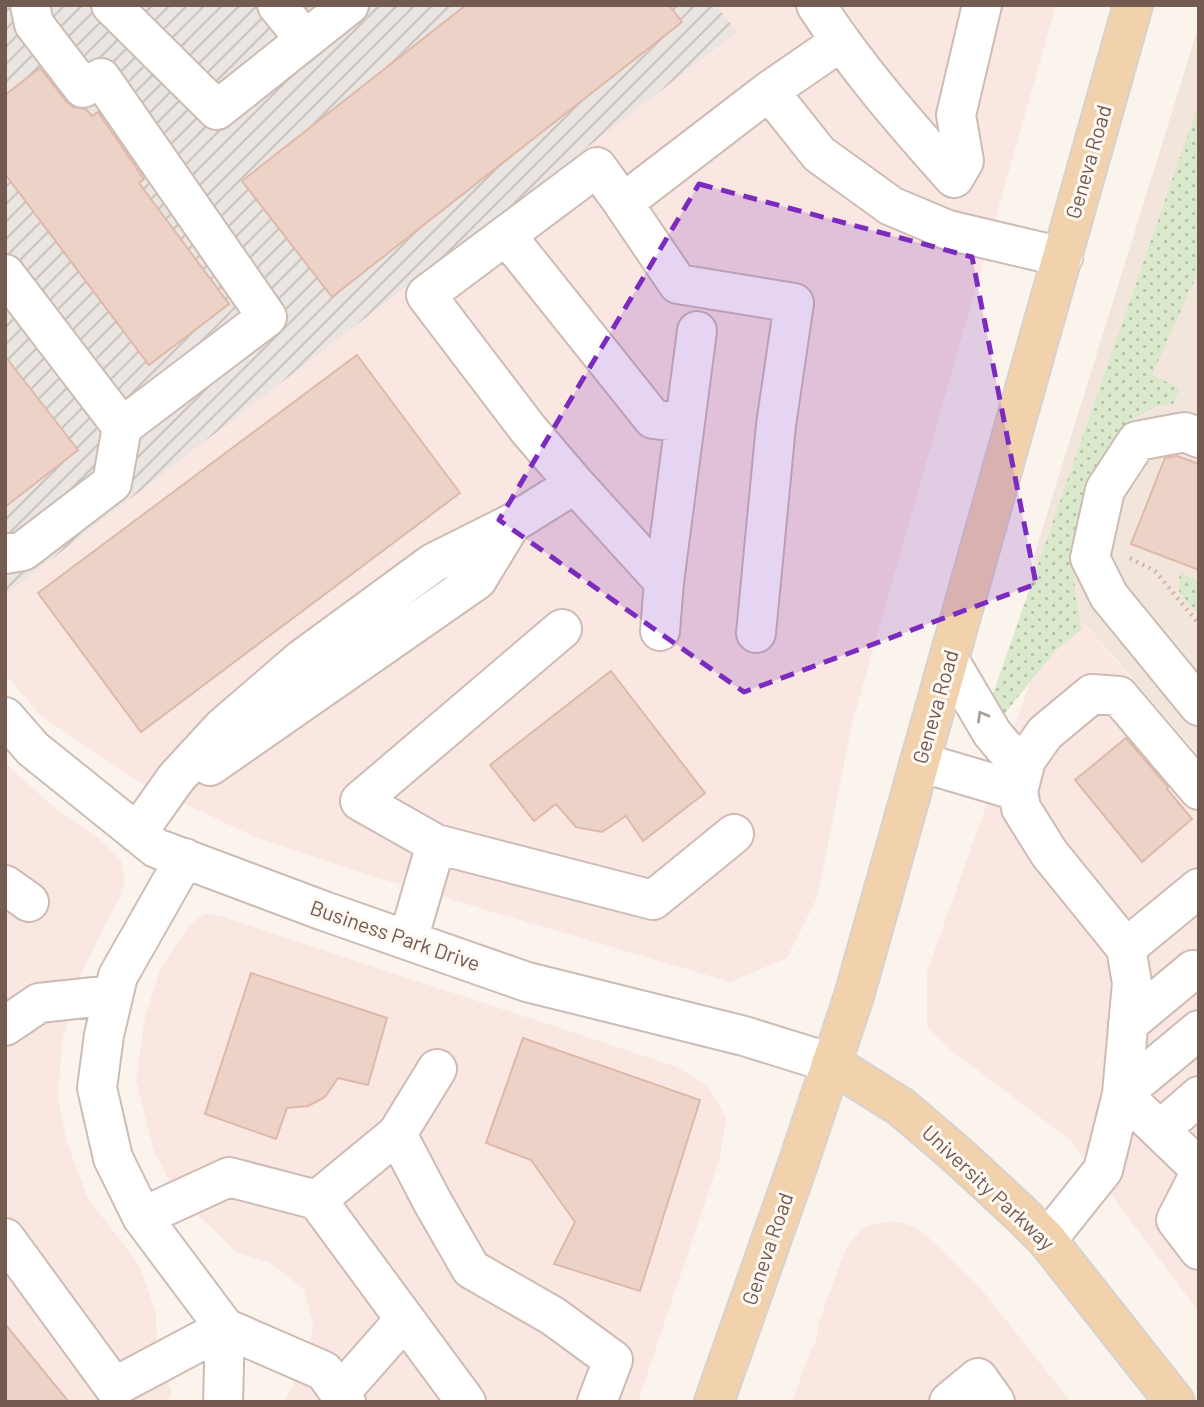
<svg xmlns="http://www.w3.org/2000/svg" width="1204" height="1407" font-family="Barlow,sans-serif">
<defs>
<pattern id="industrial-furrows" width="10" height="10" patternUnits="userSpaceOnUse" patternTransform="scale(1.75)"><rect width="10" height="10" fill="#ebe5e1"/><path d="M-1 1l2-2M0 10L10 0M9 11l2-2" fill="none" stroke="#c3bdb9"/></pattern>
<pattern id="grass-dots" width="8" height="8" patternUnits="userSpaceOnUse" patternTransform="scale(1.75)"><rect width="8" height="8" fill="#dae8cc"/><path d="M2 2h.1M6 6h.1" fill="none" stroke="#b5bfa8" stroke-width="1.8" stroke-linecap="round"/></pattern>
</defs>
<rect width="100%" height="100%" fill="#fbf4ed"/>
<!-- residential -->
<path fill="#f2e6dc" d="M 1199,25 L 1199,756 L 1032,562 Z"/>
<!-- commercial -->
<path fill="#fae7e2" d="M 716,5 L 1056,5 L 852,724 L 817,898 L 787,958 L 730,982 L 365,874 L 255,837 L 137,781 L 40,715 L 5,674 L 5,595 L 736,32 Z
M 1061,595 L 1199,760 L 1199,1312 L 1070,1140 L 953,1052 L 927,1027 L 927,972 Z
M 5,763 L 54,807 L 100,839 L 121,860 L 125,879 L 120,898 L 98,938 L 79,980 L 62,1042 L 58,1098 L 67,1143 L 88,1198 L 139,1265 L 156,1312 L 157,1349 L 172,1394 L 166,1402 L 5,1402 Z
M 204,914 L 221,916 L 677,1067 L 709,1087 L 726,1118 L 719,1161 L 638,1402 L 284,1402 L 307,1358 L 313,1324 L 304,1290 L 271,1263 L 238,1253 L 193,1211 L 175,1191 L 154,1152 L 136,1080 L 145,1017 L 160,969 L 189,926 Z
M 892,1221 L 913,1226 L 929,1238 L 950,1258 L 982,1290 L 1071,1402 L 792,1402 L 809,1354 L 816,1343 L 819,1322 L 842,1258 L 848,1245 L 861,1230 L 869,1225 Z"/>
<!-- industrial -->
<path fill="url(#industrial-furrows)" d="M 5,5 L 716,5 L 737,32 L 5,595 Z"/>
<!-- grass -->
<path fill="url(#grass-dots)" d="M 1199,103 L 1199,270 L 1152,375 L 1180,388 L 1173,404 L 1156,406 L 1129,421 L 1113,440 L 1072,544 L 1075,595 L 1082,629 L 1055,651 L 1002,717 L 989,705 Z
M 1180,573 L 1199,581 L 1199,616 L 1178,590 Z"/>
<!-- building -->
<path fill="#edd3c7" stroke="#deb9a9" stroke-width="2" d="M 466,5 L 669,5 L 682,22 L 332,297 L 242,181 Z
M 40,68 L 66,101 L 73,107 L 86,109 L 92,116 L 98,112 L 144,179 L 139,183 L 229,304 L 149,365 L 5,174 L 5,95 Z
M 357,355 L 460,493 L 141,732 L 38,593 Z
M 5,356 L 78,450 L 5,507 Z
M 1177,456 L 1199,464 L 1199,570 L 1131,544 L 1165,458 Z
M 611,671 L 705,793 L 643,841 L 626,816 L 602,832 L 576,827 L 556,804 L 534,821 L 490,765 Z
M 1126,738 L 1168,787 L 1167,789 L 1192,819 L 1142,862 L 1075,780 Z
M 251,973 L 387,1018 L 368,1085 L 338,1078 L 325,1097 L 308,1106 L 287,1108 L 276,1139 L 205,1114 Z
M 523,1038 L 700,1100 L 640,1291 L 554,1264 L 575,1222 L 531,1160 L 486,1143 Z
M 5,1324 L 69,1402 L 5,1402 Z"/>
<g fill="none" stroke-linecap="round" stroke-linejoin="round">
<defs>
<path id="minor" d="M 111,5 L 217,110 L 349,5
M 277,5 L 305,40
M 816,5 C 856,67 905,123 954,178 L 964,161 L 956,115 L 982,5
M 840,42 L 769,91 L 819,154 L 891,206 L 948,230 L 1063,257
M 623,203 L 678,284 L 794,303 L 776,425 L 756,633
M 506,235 L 653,419 L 685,423
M 5,274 L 122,427
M 1199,438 L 1185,432 L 1137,441 L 1105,490 L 1090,558 L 1109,596 L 1199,706
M 575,484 L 664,582 L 660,631
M 5,554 L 23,551 L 112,483 L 122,427 L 267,317 L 101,78 L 83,88 L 34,24 L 30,5
M 664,582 L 697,331
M 949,660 L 992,733 L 1006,750 L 1026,760
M 5,717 L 33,749 L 156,848 L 324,911 L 527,982 L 744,1036 L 831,1063
M 920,762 L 1018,791
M 210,766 L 477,580 L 511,524
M 137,833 L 176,778 L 222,728 L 302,659 L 433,563 L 511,524 L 575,484 L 528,429 L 426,295 L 597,167 L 623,203 L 769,91
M 436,844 L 653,900 L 734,834
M 185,858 L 118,976 L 104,1035 L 97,1088 L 113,1158 L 142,1217 L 225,1328 L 324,1371 L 346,1402
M 5,885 L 29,902
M 408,940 L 436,844 L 360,801 L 562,629
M 1126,948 L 1199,888
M 1128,1024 L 1193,970
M 5,1026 L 39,1003 L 113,995
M 1122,1094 L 1199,1168
M 1122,1094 L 1199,1030
M 1160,1130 L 1199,1096
M 397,1134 L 432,1201 L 471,1269 L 553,1316 L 613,1360 L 597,1402
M 1199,1175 L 1176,1220 L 1199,1250
M 317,1200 L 466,1402
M 142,1217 L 229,1177 L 317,1200 L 397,1134 L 437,1069
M 5,1238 L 114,1387 L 225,1328
M 1047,1240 L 1103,1170 L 1122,1094 L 1132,983 L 1126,948 L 1049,853 L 1021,808 L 1018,791 L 1026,760 L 1045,733 L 1092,694 L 1119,696 L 1199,790
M 340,1393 L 405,1319
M 223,1402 L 225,1328
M 949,1402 L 978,1378 L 995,1402"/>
<path id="major" d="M 831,1063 L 901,1107 L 955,1153 L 1020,1213 L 1047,1240 L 1175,1402
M 714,1402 L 798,1164 L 854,996 L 1133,5"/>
</defs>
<!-- minor casing -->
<use href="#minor" stroke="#cdbcb3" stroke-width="42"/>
<!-- major casing -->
<use href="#major" stroke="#d8d1ce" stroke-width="42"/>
<!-- path -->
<path stroke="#d3b6aa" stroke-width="4.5" stroke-dasharray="2 5" stroke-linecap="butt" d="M 1130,558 L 1155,571 L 1199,624"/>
<!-- minor -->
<use href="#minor" stroke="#fff" stroke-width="38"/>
<!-- major -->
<use href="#major" stroke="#f1d2ad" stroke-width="38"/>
</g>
<!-- one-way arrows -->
<defs><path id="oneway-chevron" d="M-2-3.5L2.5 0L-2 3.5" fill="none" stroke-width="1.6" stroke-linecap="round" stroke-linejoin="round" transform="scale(1.75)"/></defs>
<use stroke="#ac9d97" href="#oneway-chevron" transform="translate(982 716) rotate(-120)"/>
<!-- marked area -->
<path fill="#7b2cbf" fill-opacity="0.2" stroke="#7b2cbf" stroke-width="5" stroke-dasharray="14 9" stroke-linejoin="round" d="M 699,184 L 972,257 L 1036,584 L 744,692 L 499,520 Z"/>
<g text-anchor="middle" stroke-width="6" stroke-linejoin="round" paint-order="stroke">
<!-- street labels -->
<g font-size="21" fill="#745b51" stroke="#fef9f3">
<text transform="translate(1089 162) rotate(-74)" y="7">Geneva Road</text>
<text transform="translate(936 707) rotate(-74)" y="7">Geneva Road</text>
<text transform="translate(395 936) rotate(19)" y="7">Business Park Drive</text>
<text transform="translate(988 1188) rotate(43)" y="7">University Parkway</text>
<text transform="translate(768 1249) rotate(-71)" y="7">Geneva Road</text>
</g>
</g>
<!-- border -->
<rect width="1204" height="1407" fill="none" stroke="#745b51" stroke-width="14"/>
</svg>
